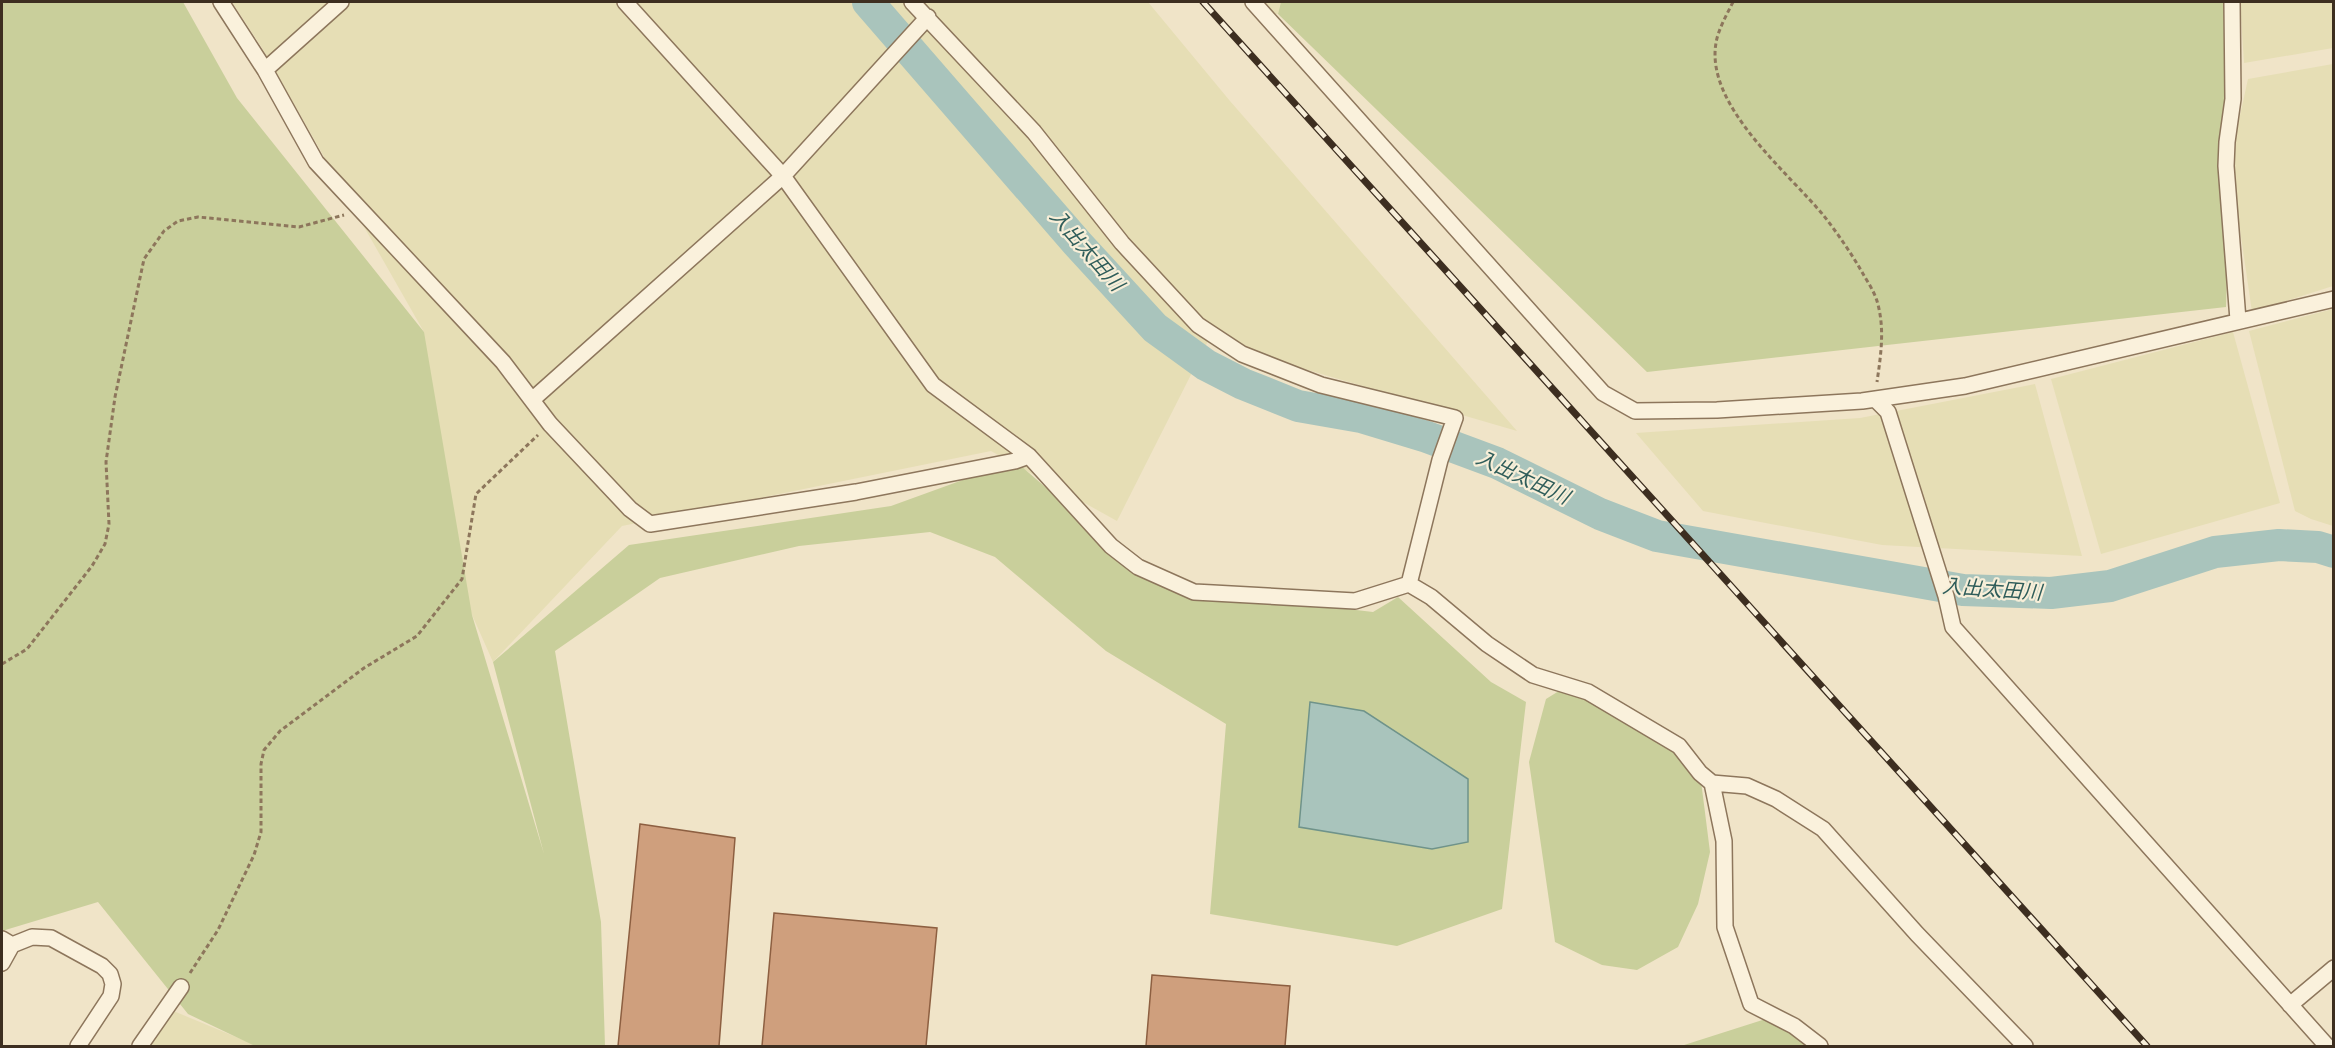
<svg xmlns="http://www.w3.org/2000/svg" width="2335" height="1048" font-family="Bitter,'Noto Sans JP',serif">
<rect width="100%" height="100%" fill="#f0e4c8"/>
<!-- farmland -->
<path fill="#e6deb5" d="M 232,2 L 1148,2 L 1230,101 L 1517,431 L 1208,341 L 1117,521 L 991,451 L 622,526 L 493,662 L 421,500 L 424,332 L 262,48 Z
M 1253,2 L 1281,2 L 1278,14 L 1264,14 Z
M 2240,2 L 2333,2 L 2333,48 L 2244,63 Z
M 2333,64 L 2333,286 L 2252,312 L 2230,161 L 2248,79 Z
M 2333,309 L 2334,309 L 2333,526 L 2311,519 L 2295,511 L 2249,331 Z
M 2233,332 L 2280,503 L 2101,554 L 2051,379 Z
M 2035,384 L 2082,556 L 1882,545 L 1703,511 L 1636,433 L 1860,418 Z
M 171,1010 L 258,1046 L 144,1046 Z"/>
<!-- green -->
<path fill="#c9cf9b" d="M 2,2 L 183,2 L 237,98 L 424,332 L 472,615 L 544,854 L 493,662 L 629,545 L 891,506 L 1015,461 L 1138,567 L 1213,593 L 1373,612 L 1398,597 L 1491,682 L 1526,702 L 1502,909 L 1397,946 L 1210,914 L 1226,724 L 1106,651 L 995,557 L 930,532 L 799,546 L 660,578 L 555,651 L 601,922 L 605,1046 L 255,1046 L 188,1014 L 98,902 L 2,931 Z
M 1281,2 L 2224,2 L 2232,107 L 2226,307 L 1647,372 L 1278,14 Z
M 1567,686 L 1639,714 L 1700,773 L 1710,852 L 1698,904 L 1678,947 L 1637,970 L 1602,965 L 1555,942 L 1529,762 L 1546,699 Z
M 1775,1016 L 1816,1046 L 1681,1046 Z"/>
<!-- water -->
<path fill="#a9c4bc" stroke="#6f938a" stroke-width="1.5" d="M 1310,702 L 1364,711 L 1468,779 L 1468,842 L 1432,849 L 1299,827 Z"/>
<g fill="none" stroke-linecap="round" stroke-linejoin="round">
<!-- river -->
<path stroke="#a9c4bc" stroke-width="32" d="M 868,2 L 1077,243 L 1155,328 L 1206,365 L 1243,384 L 1298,406 L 1361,417 L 1427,437 L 1497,463 L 1600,514 L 1657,536 L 1963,590 L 2051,593 L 2110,586 L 2215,552 L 2279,545 L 2318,547 L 2334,552"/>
</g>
<!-- building -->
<path fill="#cf9f7d" stroke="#8d5f41" stroke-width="1.5" d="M 640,824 L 735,838 L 719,1046 L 618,1046 Z
M 774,913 L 937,928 L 926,1046 L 762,1046 Z
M 1152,975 L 1290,986 L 1285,1046 L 1146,1046 Z"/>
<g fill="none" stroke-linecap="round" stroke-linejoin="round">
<defs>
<path id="minor" d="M 221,2 L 265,70 L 316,162 L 503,362 L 550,424 L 630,509 L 650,524 L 856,492 L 1015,461 L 1029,456
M 625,2 L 783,176 L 933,385 L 1029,456 L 1111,546 L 1138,567 L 1194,592 L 1213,593 L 1355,601 L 1409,584 L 1431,597 L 1487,644 L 1533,675 L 1588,692 L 1679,746 L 1700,773 L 1712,783 L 1747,786 L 1776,799 L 1823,829 L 1917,934 L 2025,1046
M 912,2 L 1034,132 L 1122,243 L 1198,325 L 1242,354 L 1321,385 L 1455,418 L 1440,460 L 1409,584
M 1253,2 L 1603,393 L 1635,411 L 1717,410 L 1862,401 L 1965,386 L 2334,299
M 2232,2 L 2233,99 L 2227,142 L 2226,166 L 2238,320
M 265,70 L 341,2
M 1875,399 L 1888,412 L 1946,596 L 1953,627 L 2327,1046
M 532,400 L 783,176 L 928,17
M 1712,783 L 1724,841 L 1725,927 L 1751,1004 L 1794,1026 L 1820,1046
M 2,939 L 12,945 L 2,963
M 12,945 L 32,937 L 51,938 L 102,966 L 110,974 L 113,984 L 111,996 L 78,1046
M 2290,1005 L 2334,968
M 140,1046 L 181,987"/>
</defs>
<!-- minor casing -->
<use href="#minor" stroke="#8d765c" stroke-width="18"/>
<!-- path -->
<path stroke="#8d765c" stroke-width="3" stroke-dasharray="4.5 3" stroke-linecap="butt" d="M 1733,2 C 1727,14 1718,30 1716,43 C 1705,106 1789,173 1824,216 C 1838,234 1851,253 1862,272 C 1867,281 1874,291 1877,301 C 1885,328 1881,354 1877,382
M 2,664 L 27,649 L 92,566 L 105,544 L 109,524 L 106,462 L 115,397 L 144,259 L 164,231 L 178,221 L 198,217 L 299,227 L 344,215
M 190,973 L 218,930 L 254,855 L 261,832 L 261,764 L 264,750 L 280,731 L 364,668 L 417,636 L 462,579 L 476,494 L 538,435"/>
<!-- minor -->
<use href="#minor" stroke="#faf1dc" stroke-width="15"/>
<defs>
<path id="rail" d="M 1203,2 L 2147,1046"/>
</defs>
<!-- rail casing -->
<use href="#rail" stroke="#3d2e20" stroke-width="7"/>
<!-- rail -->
<use href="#rail" stroke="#f7eed8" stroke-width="4.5" stroke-dasharray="14" stroke-linecap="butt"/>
</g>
<g text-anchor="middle" stroke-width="4.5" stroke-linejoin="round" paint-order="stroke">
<!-- water labels -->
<g font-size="20" font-style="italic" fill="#2f5d5a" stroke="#f7eed8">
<text transform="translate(1087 250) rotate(49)" y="7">入出太田川</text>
<text transform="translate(1523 477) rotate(25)" y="7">入出太田川</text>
<text transform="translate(1992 589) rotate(4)" y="7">入出太田川</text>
</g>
</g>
<!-- border -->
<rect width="2335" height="1048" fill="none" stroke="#3d2e20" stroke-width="6"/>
</svg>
